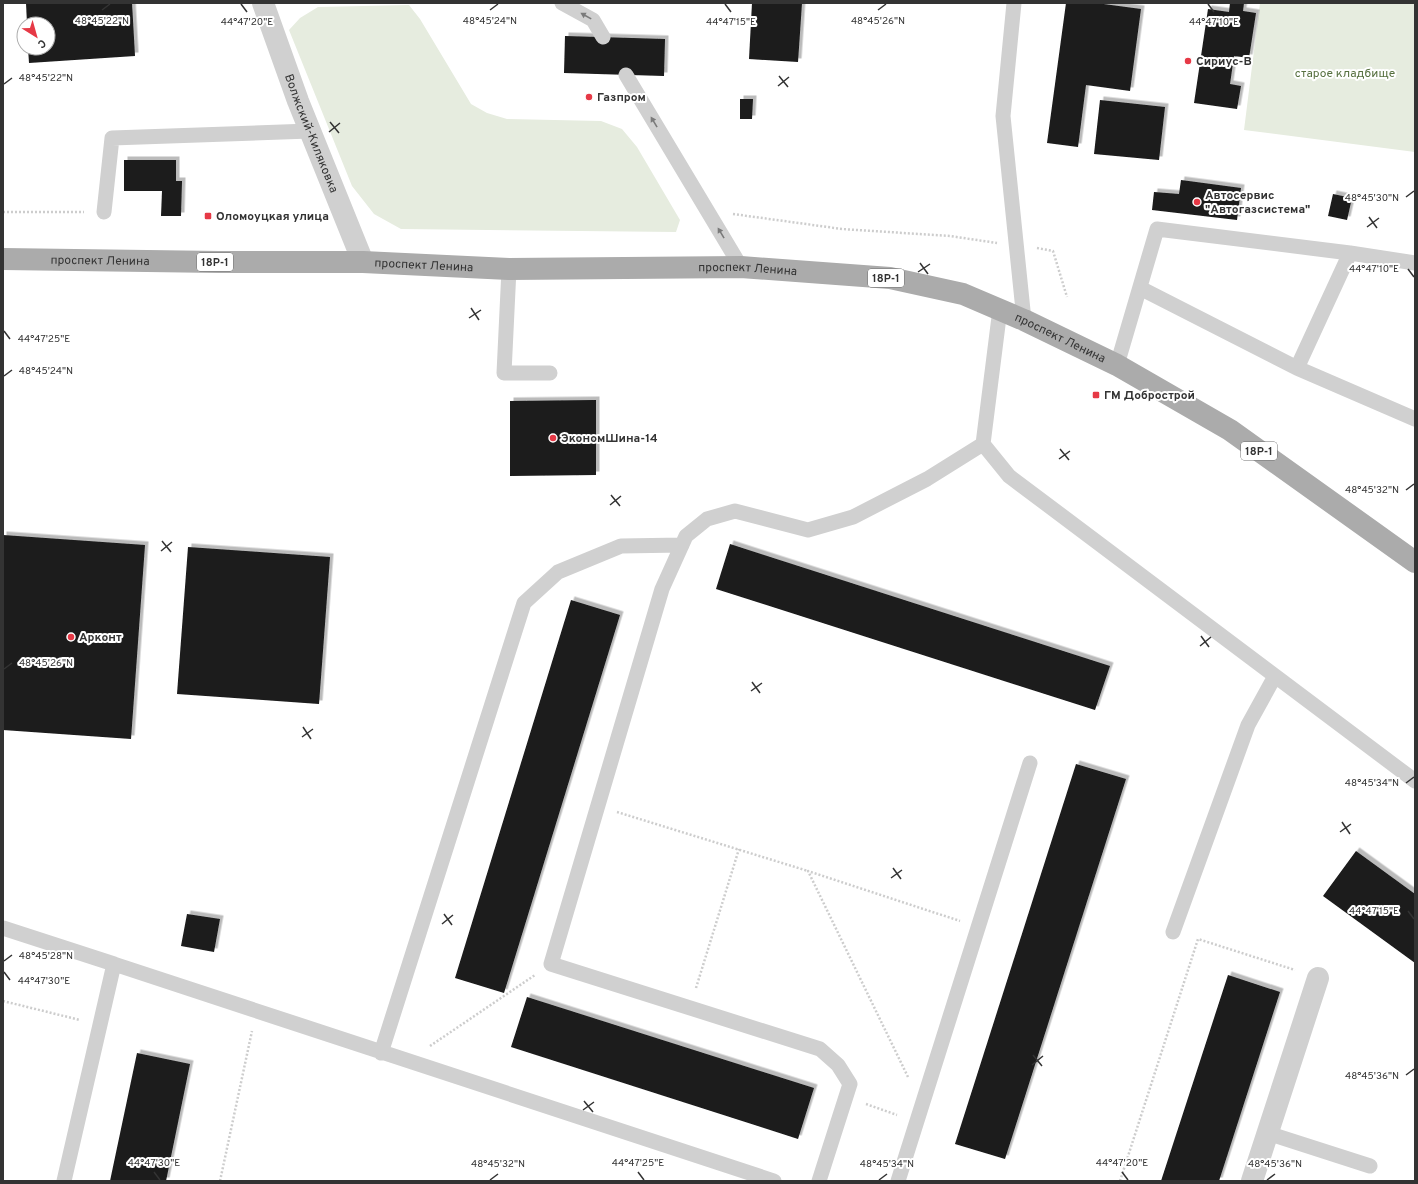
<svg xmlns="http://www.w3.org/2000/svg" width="1418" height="1184" font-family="Overpass,sans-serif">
<defs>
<filter id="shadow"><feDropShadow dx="3.5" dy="-3.5" stdDeviation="0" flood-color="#0004"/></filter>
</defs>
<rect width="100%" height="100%" fill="#fff"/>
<!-- green -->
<path fill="#e6ecdf" d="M 1260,3 L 1415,3 L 1415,152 L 1244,130 Z
M 409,5 L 420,19 L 471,104 L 487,113 L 507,119 L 601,121 L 622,129 L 637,147 L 680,220 L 676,232 L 401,229 L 374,214 L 352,186 L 289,30 L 300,18 L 318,7 Z"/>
<!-- building -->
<path fill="#1a1a1a" filter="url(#shadow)" d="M 26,3 L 132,3 L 135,56 L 29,63 L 28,48 L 48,48 L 48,24 L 27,24 Z
M 752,3 L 802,3 L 798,62 L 749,59 Z
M 1066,3 L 1096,3 L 1141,9 L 1130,91 L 1086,85 L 1078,147 L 1047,143 Z
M 1230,3 L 1244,3 L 1243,11 L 1256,13 L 1249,58 L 1234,56 L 1230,84 L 1241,86 L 1237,109 L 1194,103 L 1208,9 L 1229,12 Z
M 565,36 L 665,39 L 664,76 L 564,73 Z
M 740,99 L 753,99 L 752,119 L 740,119 Z
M 1100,100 L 1165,107 L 1159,160 L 1094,154 Z
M 124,160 L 176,160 L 176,181 L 182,181 L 181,216 L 161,216 L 162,191 L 124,191 Z
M 1181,180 L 1241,188 L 1237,220 L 1152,210 L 1154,192 L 1179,194 Z
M 1333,194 L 1352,198 L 1347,220 L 1328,216 Z
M 596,400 L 596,475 L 510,476 L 510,401 Z
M 3,535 L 145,545 L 131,739 L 3,730 Z
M 730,544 L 1110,666 L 1095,710 L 716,589 Z
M 188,547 L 330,557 L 319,704 L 177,694 Z
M 571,600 L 620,615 L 504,993 L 455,978 Z
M 1076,764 L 1126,779 L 1005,1159 L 955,1144 Z
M 1356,851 L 1415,894 L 1415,963 L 1323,896 Z
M 187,914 L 220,919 L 214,952 L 181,946 Z
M 1228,975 L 1280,992 L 1219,1181 L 1161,1181 Z
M 527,997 L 814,1088 L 798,1139 L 511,1047 Z
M 137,1053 L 190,1064 L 166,1181 L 110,1181 Z"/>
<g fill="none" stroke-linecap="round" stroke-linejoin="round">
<!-- path -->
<path stroke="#cdcdcd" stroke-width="2.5" stroke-dasharray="2 2" stroke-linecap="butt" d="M 3,212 L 84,212
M 733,214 L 842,229 L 950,236 L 997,243
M 1037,248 L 1053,251 L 1067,297
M 617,812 L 808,871
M 696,988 L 739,849
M 3,1001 L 80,1020
M 430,1046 L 535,975
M 908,1077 L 808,871 L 960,921
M 866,1104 L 897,1115
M 220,1181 L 252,1031
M 1120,1181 L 1198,939 L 1295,970"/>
<!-- service -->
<path stroke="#d0d0d0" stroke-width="15" d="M 562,3 L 593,20 L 603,37
M 1014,3 L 1003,116 L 1024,320
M 626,75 L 741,267
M 104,212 L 112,138 L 310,131
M 509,269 L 504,373 L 550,373
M 1140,288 L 1297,368 L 1415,419
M 1000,309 L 983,444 L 1009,476 L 1415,781
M 1117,365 L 1157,229 L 1350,253 L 1415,263
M 1297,368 L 1350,253
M 3,928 L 114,964 L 64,1181
M 1173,932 L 1248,725 L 1275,676
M 114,964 L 774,1181
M 381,1053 L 524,603 L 558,572 L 621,546 L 682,545
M 1267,1133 L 1370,1166
M 819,1181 L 850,1084 L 838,1065 L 820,1049 L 551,964 L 662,589 L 686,536 L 707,519 L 735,511 L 808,530 L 853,517 L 927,479 L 983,444
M 898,1181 L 1030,763"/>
<!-- minor -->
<path stroke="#d0d0d0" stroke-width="22" d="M 1252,1181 L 1318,978"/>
<!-- tertiary -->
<path stroke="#d0d0d0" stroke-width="22" id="s1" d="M 263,3 L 298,101 L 363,262"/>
<!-- primary -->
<path stroke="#ababab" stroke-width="22" id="s2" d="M 3,259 L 219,262 L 363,262 L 509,269 L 741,267 L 890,278 L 963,294 L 1024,320 L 1117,365 L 1230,430 L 1415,562"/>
</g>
<!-- one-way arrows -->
<defs><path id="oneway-solid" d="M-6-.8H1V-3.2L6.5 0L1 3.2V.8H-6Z"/></defs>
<g fill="#7a7a7a">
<use href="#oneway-solid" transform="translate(586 16) rotate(-151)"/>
<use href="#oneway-solid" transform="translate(654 122) rotate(-121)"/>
<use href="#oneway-solid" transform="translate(721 233) rotate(-121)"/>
</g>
<!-- ticks -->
<path fill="none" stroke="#333" stroke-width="1.5" d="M 241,4 L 247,12M 725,4 L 731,12M 1208,4 L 1214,12M 102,10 L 110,4M 490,10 L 498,4M 878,10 L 886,4M 779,76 L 788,87M 4,84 L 12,78M 778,86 L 789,77M 330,122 L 339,133M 329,132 L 340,123M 1406,197 L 1414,191M 1369,217 L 1377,228M 1367,227 L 1379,218M 920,263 L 928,274M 1408,269 L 1414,277M 918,272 L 930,264M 471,308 L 479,320M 469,318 L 481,310M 4,331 L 10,339M 4,376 L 12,370M 1060,449 L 1069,460M 1059,459 L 1070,451M 1406,490 L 1414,484M 611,495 L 620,506M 610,505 L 621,496M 162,541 L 171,552M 161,551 L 172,542M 1201,636 L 1209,647M 1200,646 L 1211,637M 4,669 L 12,663M 752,682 L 760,693M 751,691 L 762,683M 303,727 L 311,739M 302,737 L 313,729M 1406,783 L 1414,777M 1342,822 L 1350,834M 1340,832 L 1351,824M 893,868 L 901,879M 891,878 L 902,870M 1408,911 L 1414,919M 444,914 L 452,925M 442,924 L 453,915M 4,961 L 12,955M 4,972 L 10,980M 1033,1055 L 1042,1066M 1032,1065 L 1043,1056M 1406,1075 L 1414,1069M 584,1101 L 593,1112M 583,1110 L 594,1102M 154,1172 L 160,1180M 638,1172 L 644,1180M 1122,1172 L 1128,1180M 490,1180 L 498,1174M 879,1180 L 887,1174M 1267,1180 L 1275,1174"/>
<!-- markers -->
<g fill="#e63946" stroke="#fff" stroke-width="1.5">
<circle cx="1188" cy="61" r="4"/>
<circle cx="589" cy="97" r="4"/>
<circle cx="1197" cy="202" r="4"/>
<rect x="204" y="212" width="8" height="8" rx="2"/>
<rect x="1092" y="391" width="8" height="8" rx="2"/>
<circle cx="553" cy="438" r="4"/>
<circle cx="71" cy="637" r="4"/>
</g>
<g text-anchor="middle" stroke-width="4" stroke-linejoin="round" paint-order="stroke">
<!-- shield labels -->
<g fill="#fff" stroke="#707070" stroke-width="1">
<rect x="197" y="253" width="36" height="18" rx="3"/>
<rect x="868" y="269" width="36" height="18" rx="3"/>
<rect x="1241" y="442" width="36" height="18" rx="3"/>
</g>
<g font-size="11" font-weight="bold" fill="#333">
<text x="215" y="266">18Р-1</text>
<text x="886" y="282">18Р-1</text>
<text x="1259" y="455">18Р-1</text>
</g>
<!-- poi labels -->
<g font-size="12" font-weight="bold" fill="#333" stroke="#fff" text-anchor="start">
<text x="1196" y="65">Сириус-В</text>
<text x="597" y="101">Газпром</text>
<text x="1205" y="199">Автосервис<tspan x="1205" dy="14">"Автогазсистема"</tspan></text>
<text x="216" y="220">Оломоуцкая улица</text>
<text x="1104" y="399">ГМ Добрострой</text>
<text x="561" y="442">ЭкономШина-14</text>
<text x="79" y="641">Арконт</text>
</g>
<!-- park labels -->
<g font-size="12" fill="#56703f" stroke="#fff">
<text x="1345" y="77">старое кладбище</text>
</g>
<!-- street labels -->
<g font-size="12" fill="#333" stroke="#fff">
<text dy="4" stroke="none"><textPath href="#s1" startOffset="139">Волжский-Киляковка</textPath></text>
<text dy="4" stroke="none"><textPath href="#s2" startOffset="97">проспект Ленина</textPath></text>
<text dy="4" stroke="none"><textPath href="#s2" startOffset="421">проспект Ленина</textPath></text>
<text dy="4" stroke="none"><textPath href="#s2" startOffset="745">проспект Ленина</textPath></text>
<text dy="4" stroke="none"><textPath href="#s2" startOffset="1069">проспект Ленина</textPath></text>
</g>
</g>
<g font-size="10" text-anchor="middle" fill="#333" stroke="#fff" stroke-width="4" stroke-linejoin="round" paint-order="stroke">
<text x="102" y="24">48°45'22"N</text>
<text x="490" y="24">48°45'24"N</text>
<text x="878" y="24">48°45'26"N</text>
<text x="247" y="25">44°47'20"E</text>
<text x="731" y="25">44°47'15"E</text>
<text x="1214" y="25">44°47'10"E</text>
<text x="46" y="81">48°45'22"N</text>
<text x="1372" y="201">48°45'30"N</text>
<text x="1374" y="272">44°47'10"E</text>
<text x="44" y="342">44°47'25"E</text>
<text x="46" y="374">48°45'24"N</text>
<text x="1372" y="493">48°45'32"N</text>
<text x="46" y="666">48°45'26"N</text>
<text x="1372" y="786">48°45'34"N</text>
<text x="1374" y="914">44°47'15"E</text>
<text x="46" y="959">48°45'28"N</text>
<text x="44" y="984">44°47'30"E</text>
<text x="1372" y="1079">48°45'36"N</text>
<text x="154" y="1166">44°47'30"E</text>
<text x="638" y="1166">44°47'25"E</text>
<text x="1122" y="1166">44°47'20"E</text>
<text x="498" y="1167">48°45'32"N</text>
<text x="887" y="1167">48°45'34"N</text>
<text x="1275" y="1167">48°45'36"N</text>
</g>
<!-- border -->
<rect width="1418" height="1184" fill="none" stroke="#333333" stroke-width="8"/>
<!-- north arrow -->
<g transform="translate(36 36) rotate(143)"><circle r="19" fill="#ffffff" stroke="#adadad"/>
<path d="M0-3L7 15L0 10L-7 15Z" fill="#e63946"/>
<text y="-6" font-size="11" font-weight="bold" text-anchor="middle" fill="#333333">С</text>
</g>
</svg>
